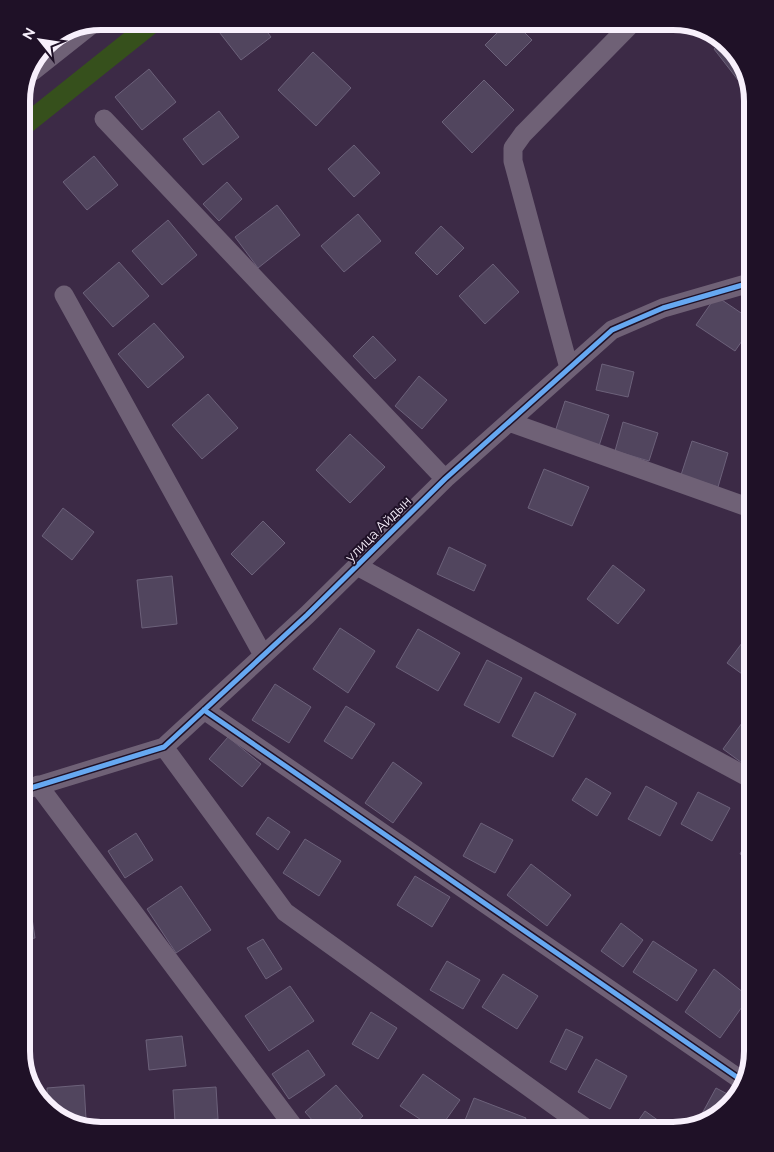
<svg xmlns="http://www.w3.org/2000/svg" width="774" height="1152" font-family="Raleway,sans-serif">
<rect width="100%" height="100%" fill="#3c2a46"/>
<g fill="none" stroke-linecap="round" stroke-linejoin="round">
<!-- canal -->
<path stroke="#36501c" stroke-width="20" d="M 21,128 L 155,21"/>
</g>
<!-- building -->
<path fill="#51455e" stroke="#6c617a" d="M 225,21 L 259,21 L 271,37 L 241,60 L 216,28 Z
M 509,21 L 513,21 L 532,40 L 506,66 L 485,45 Z
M 529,21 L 544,21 L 536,28 Z
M 723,41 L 742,62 L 745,74 L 738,80 L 714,49 Z
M 313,52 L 351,88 L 316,126 L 278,90 Z
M 149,69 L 176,102 L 142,130 L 115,97 Z
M 484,80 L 514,110 L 472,153 L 442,122 Z
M 219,111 L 239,137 L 203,165 L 183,139 Z
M 354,145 L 380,173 L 354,197 L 328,169 Z
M 94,156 L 118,185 L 87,210 L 63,182 Z
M 227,182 L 242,199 L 219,221 L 203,204 Z
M 277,205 L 300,235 L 258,268 L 235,237 Z
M 358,214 L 381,241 L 344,272 L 321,246 Z
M 168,220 L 197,255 L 162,285 L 132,251 Z
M 441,226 L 464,248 L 437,275 L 415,253 Z
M 119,262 L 149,296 L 113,327 L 83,293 Z
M 493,264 L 519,292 L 485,324 L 459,296 Z
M 716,296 L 753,321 L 753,325 L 735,351 L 696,325 Z
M 154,323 L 184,357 L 148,388 L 118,354 Z
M 373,336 L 396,360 L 375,379 L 353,356 Z
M 602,364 L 634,372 L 628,397 L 596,390 Z
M 419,376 L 447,400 L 422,429 L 395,406 Z
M 208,394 L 238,428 L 202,459 L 172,425 Z
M 565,401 L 609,415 L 598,449 L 554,435 Z
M 623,422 L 658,433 L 649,461 L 615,451 Z
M 350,434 L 385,467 L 350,503 L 316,470 Z
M 692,441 L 728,453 L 718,487 L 681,475 Z
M 544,469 L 589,487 L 572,526 L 528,508 Z
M 63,508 L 94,532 L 72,560 L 42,536 Z
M 263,521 L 285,543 L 252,575 L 231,554 Z
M 449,547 L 486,565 L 474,591 L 437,574 Z
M 753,557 L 753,574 L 746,570 Z
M 613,565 L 645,590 L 618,624 L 587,599 Z
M 172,576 L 177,624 L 142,628 L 137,580 Z
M 340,628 L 375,651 L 348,693 L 313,669 Z
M 418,629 L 460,653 L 438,691 L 396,667 Z
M 748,635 L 753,638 L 753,682 L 727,663 Z
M 487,660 L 522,678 L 499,723 L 464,705 Z
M 275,684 L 311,707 L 289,743 L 252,720 Z
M 535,692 L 576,714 L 553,757 L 512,736 Z
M 346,706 L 375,724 L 352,759 L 324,741 Z
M 742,723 L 753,731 L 753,771 L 723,749 Z
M 228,737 L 261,764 L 242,787 L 209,759 Z
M 393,762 L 422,783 L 393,823 L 365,803 Z
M 586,778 L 611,793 L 597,816 L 572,800 Z
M 646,786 L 677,803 L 660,836 L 628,819 Z
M 698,792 L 730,808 L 712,841 L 681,824 Z
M 268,817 L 290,832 L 278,850 L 256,834 Z
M 481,823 L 513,840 L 495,873 L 463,856 Z
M 753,830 L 753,861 L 740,854 Z
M 136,833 L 153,860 L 125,878 L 108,851 Z
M 305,839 L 341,861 L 319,896 L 283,873 Z
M 531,864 L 571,895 L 547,926 L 507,895 Z
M 415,876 L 450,897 L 432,927 L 397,905 Z
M 181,886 L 211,930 L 176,953 L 147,909 Z
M 28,892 L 35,938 L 21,940 L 21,893 Z
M 621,923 L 643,940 L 623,967 L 601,951 Z
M 263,939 L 282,969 L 266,979 L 247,948 Z
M 653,941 L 697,970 L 677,1001 L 633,972 Z
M 447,961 L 480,980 L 463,1009 L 430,990 Z
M 714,969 L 749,997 L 720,1038 L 685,1012 Z
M 503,974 L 538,996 L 517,1029 L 482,1007 Z
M 290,986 L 314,1021 L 269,1051 L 245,1016 Z
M 371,1012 L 397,1028 L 378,1059 L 352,1044 Z
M 566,1029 L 583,1037 L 566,1070 L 550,1062 Z
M 182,1036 L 186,1066 L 149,1070 L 146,1040 Z
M 308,1050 L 325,1075 L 289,1099 L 272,1074 Z
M 596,1059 L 627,1076 L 610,1109 L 578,1092 Z
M 423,1074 L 460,1100 L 438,1131 L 400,1106 Z
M 84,1085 L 86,1119 L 67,1121 L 57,1117 L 48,1108 L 47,1088 Z
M 336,1085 L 363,1116 L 346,1131 L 322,1131 L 305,1112 Z
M 216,1087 L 218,1119 L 175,1122 L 173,1090 Z
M 716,1088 L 735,1098 L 712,1120 L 702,1123 L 698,1121 Z
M 474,1098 L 526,1118 L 520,1131 L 461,1130 Z
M 645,1111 L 673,1131 L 631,1131 Z"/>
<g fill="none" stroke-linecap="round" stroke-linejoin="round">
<!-- minor -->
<path stroke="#6f6176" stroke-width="19" d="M 33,71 L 91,25
M 104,119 L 445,479
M 64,295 L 263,655
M 569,368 L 513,161 L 513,148 L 523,134 L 634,21
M 509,422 L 753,509
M 357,566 L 753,780
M 204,710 L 744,1082
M 164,747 L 285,912 L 590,1131
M 38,785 L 297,1131
M 21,791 L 164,747 L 307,615 L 445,479 L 612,330 L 663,308 L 753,282"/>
<defs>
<path id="cycleway" d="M 204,710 L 744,1082
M 21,791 L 164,747 L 307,615 L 445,479 L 612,330 L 663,308 L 753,282"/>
</defs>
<!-- cycleway casing -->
<use href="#cycleway" stroke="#1f1127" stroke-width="8"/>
<!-- cycleway -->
<use href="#cycleway" stroke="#66a8f1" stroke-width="5"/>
</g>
<g text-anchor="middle" stroke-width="4" stroke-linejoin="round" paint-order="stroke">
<!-- street labels -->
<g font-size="14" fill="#f8f0fc" stroke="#1f1127">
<text transform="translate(378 529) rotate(-45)" y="5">улица Айдын</text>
</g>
</g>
<!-- crop -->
<path d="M0 0H774V1152H0ZM101 30H673A71 71 0 0 1 744 101V1051A71 71 0 0 1 673 1122H101A71 71 0 0 1 30 1051V101A71 71 0 0 1 101 30Z" fill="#1f1127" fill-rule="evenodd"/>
<path fill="none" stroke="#f8f0fc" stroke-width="6" d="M101 30H673A71 71 0 0 1 744 101V1051A71 71 0 0 1 673 1122H101A71 71 0 0 1 30 1051V101A71 71 0 0 1 101 30Z"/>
<!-- north arrow -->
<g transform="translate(40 40) rotate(300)" stroke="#1f1127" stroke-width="4" paint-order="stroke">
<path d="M0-4L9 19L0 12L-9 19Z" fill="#f8f0fc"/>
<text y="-8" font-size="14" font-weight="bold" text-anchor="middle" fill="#f8f0fc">N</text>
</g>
</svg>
